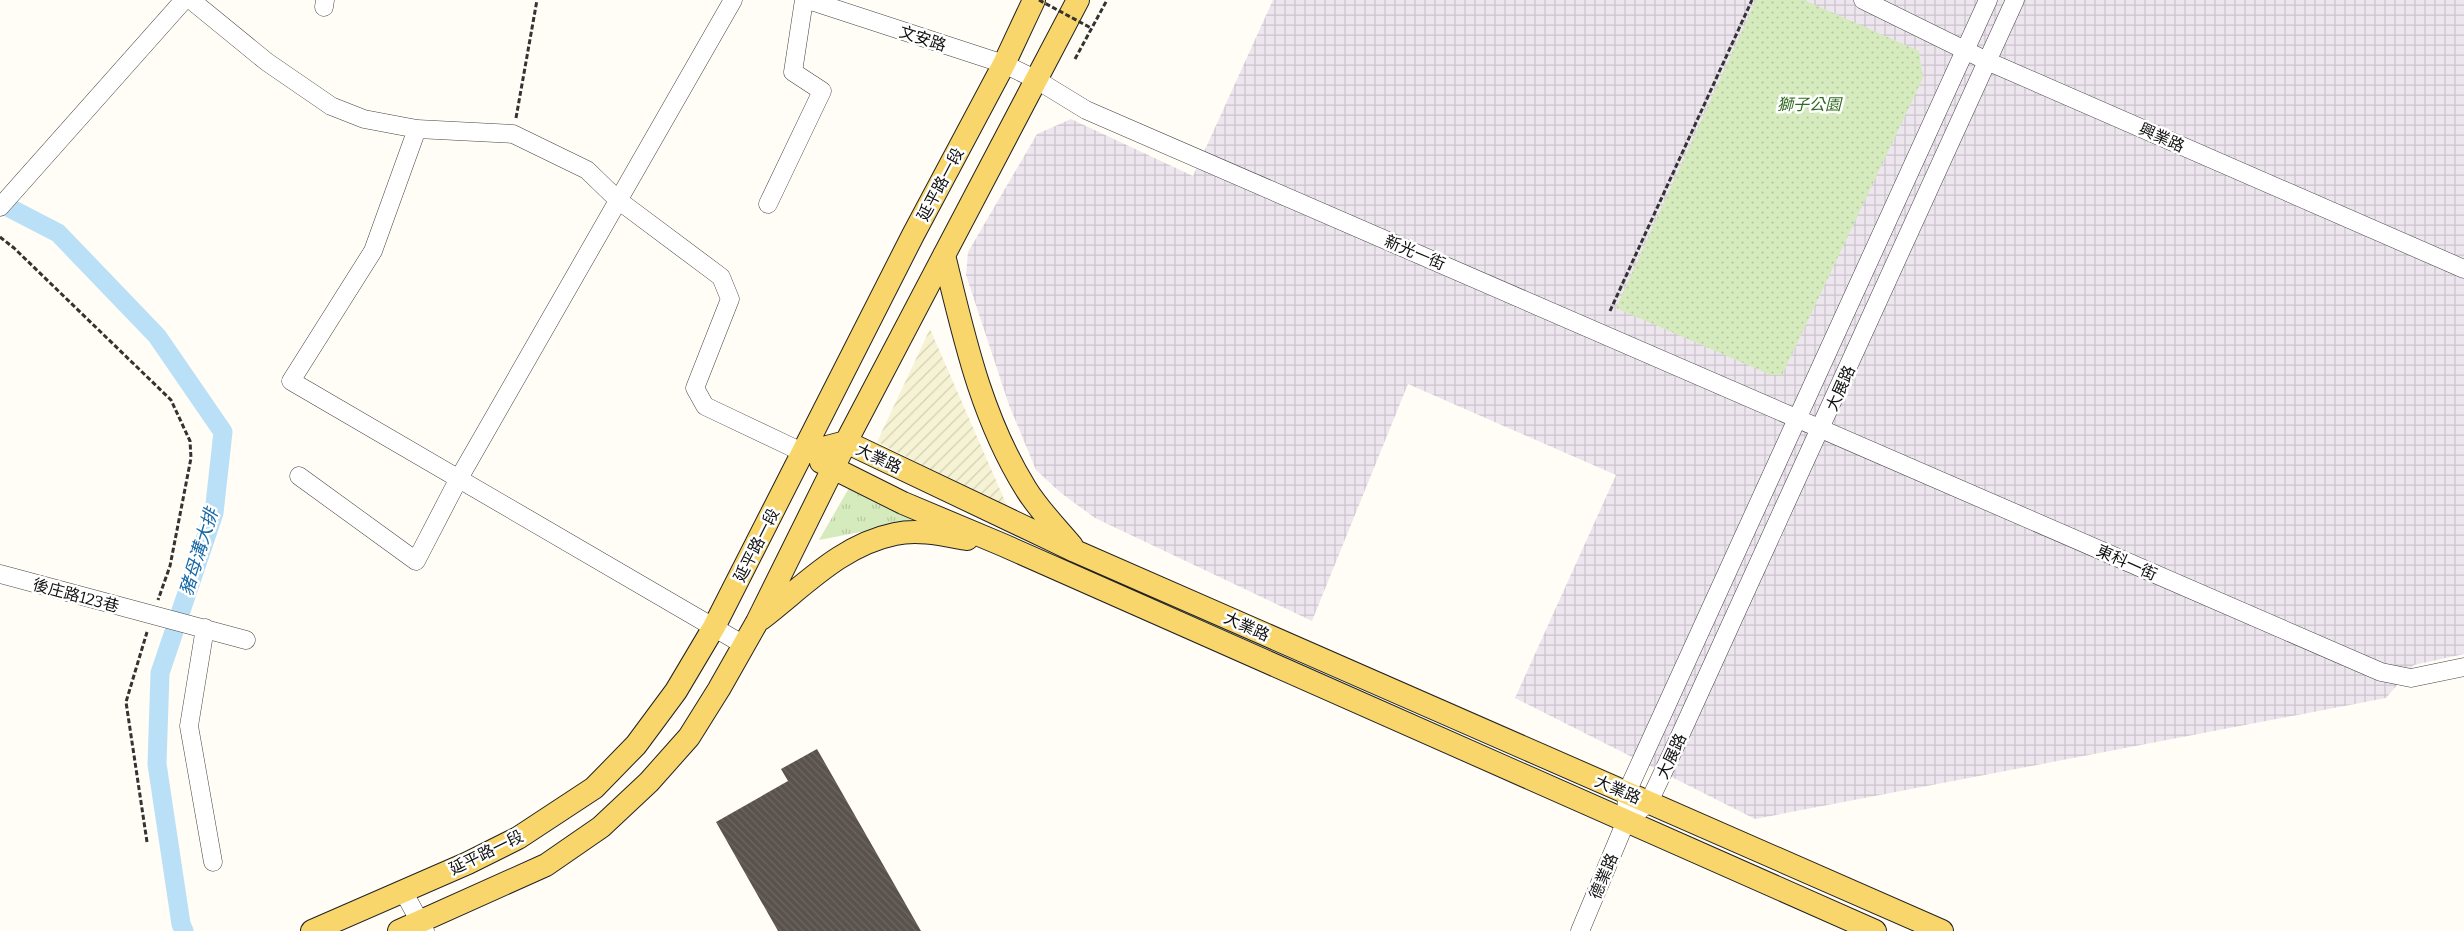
<svg xmlns="http://www.w3.org/2000/svg" width="2464" height="931" font-family="Bitter,'Noto Sans TC',serif">
<defs>
<pattern id="industrial-grid" width="8" height="8" patternUnits="userSpaceOnUse" patternTransform="scale(1.25)"><rect width="8" height="8" fill="#eee6ef"/><path d="M0 4h8M4 0v8" fill="none" stroke="#cbc4cc"/></pattern>
<pattern id="farmland-furrows" width="10" height="10" patternUnits="userSpaceOnUse" patternTransform="scale(1.25)"><rect width="10" height="10" fill="#f6f3d4"/><path d="M-1 1l2-2M0 10L10 0M9 11l2-2" fill="none" stroke="#d2cfb5"/></pattern>
<pattern id="grass-tufts" width="24" height="20" patternUnits="userSpaceOnUse" patternTransform="scale(1.25)"><rect width="24" height="20" fill="#d5ebbd"/><path d="M3 7l-1-3M5 7V3M7 7l1-3M15 17l-1-3M17 17v-4M19 17l1-3" fill="none" stroke="#b6c8a1"/></pattern>
<pattern id="park-dots" width="8" height="8" patternUnits="userSpaceOnUse" patternTransform="scale(1.25)"><rect width="8" height="8" fill="#d5ebbd"/><path d="M2 2h.1M6 6h.1" fill="none" stroke="#b6c8a1" stroke-width="1.8" stroke-linecap="round"/></pattern>
<pattern id="building-back-hatch" width="6" height="6" patternUnits="userSpaceOnUse" patternTransform="scale(1.25)"><rect width="6" height="6" fill="#5a524d"/><path d="M-1 5l2 2M0 0l6 6M5-1l2 2" fill="none" stroke="#6d6662"/></pattern>
</defs>
<rect width="100%" height="100%" fill="#fffdf5"/>
<!-- industrial -->
<path fill="url(#industrial-grid)" d="M 1273,0 L 2464,0 L 2464,654 L 2414,665 L 2386,698 L 1755,819 L 1515,698 L 1616,475 L 1408,384 L 1312,621 L 1095,518 L 1061,493 L 1036,470 L 1009,405 L 966,275 L 968,252 L 1037,134 L 1071,119 L 1193,176 Z"/>
<!-- farmland -->
<path fill="url(#farmland-furrows)" d="M 930,329 L 1008,508 L 877,442 Z"/>
<!-- grass -->
<path fill="url(#grass-tufts)" d="M 849,488 L 918,521 L 819,540 Z"/>
<!-- park -->
<path fill="url(#park-dots)" d="M 1756,0 L 1804,0 L 1919,51 L 1923,78 L 1782,375 L 1771,375 L 1616,308 Z"/>
<g fill="none" stroke-linecap="round" stroke-linejoin="round">
<!-- canal -->
<path stroke="#b9e0f7" stroke-width="19" d="M 0,203 L 58,233 L 157,336 L 223,432 L 214,513 L 160,673 L 157,764 L 181,924 L 184,931"/>
</g>
<!-- building -->
<path fill="url(#building-back-hatch)" d="M 817,749 L 921,931 L 778,931 L 716,822 L 788,781 L 781,769 Z"/>
<g fill="none" stroke-linecap="round" stroke-linejoin="round">
<defs>
<path id="minor" d="M 191,0 L 267,62 L 331,106 L 364,119 L 417,129 L 513,134 L 587,170 L 618,200 L 721,277 L 730,299 L 695,388 L 705,406 L 804,453
M 808,0 L 1004,64 L 1037,80 L 1086,110 L 2381,672 L 2411,678 L 2464,667
M 1863,0 L 1987,61 L 2464,269
M 324,7 L 325,0
M 417,129 L 373,251 L 291,381 L 744,645
M 768,204 L 822,91 L 793,72 L 804,0
M 0,207 L 184,0
M 299,476 L 416,561 L 458,480 L 733,0
M 0,574 L 246,640
M 205,628 L 189,726 L 213,862
M 1640,810 L 1649,802 L 1673,751 L 2015,0
M 403,891 L 425,931
M 1580,931 L 1626,821 L 1627,792 L 1988,0"/>
<path id="major" d="M 944,255 C 964,337 981,417 1026,489 C 1039,510 1057,528 1072,546
M 804,453 L 846,442 L 1075,551 L 1942,931
M 821,462 L 903,503 L 1003,545 L 1875,931
M 761,619 C 804,586 841,545 895,534 C 919,529 944,535 967,539
M 312,931 L 468,863 L 518,838 L 594,788 L 636,745 L 676,691 L 714,627 L 913,235 L 1004,64 L 1034,0
M 399,931 L 546,865 L 601,827 L 649,782 L 689,737 L 719,689 L 757,622 L 846,442 L 1078,0"/>
</defs>
<!-- minor casing -->
<use href="#minor" stroke="#444" stroke-width="19"/>
<!-- major casing -->
<use href="#major" stroke="#222" stroke-width="24"/>
<!-- path -->
<path stroke="#333" stroke-width="3" stroke-dasharray="5 2.5" stroke-linecap="butt" d="M 1075,59 L 1107,0
M 516,118 L 537,0
M 0,237 L 14,248 L 171,400 L 190,441 L 191,458 L 170,566 L 158,600
M 1610,311 L 1752,0
M 147,842 L 126,702 L 147,632"/>
<!-- minor -->
<use href="#minor" stroke="#fff" stroke-width="18"/>
<!-- major -->
<use href="#major" stroke="#f9d66b" stroke-width="22"/>
<!-- path-bridge -->
<path stroke="#333" stroke-width="3" stroke-dasharray="5 2.5" stroke-linecap="butt" d="M 1039,0 L 1091,28"/>
</g>
<g text-anchor="middle" stroke-width="5" stroke-linejoin="round" paint-order="stroke">
<!-- street labels -->
<g font-size="16" fill="#111" stroke="#fff">
<text transform="translate(923 38) rotate(18)" y="6">文安路</text>
<text transform="translate(2162 137) rotate(24)" y="6">興業路</text>
<text transform="translate(940 184) rotate(-62)" y="6">延平路一段</text>
<text transform="translate(1415 252) rotate(23)" y="6">新光一街</text>
<text transform="translate(1840 388) rotate(-66)" y="6">大展路</text>
<text transform="translate(879 458) rotate(25)" y="6">大業路</text>
<text transform="translate(756 545) rotate(-63)" y="6">延平路一段</text>
<text transform="translate(2127 562) rotate(24)" y="6">東科一街</text>
<text transform="translate(76 595) rotate(15)" y="6">後庄路123巷</text>
<text transform="translate(1247 626) rotate(24)" y="6">大業路</text>
<text transform="translate(1671 756) rotate(-65)" y="6">大展路</text>
<text transform="translate(1618 789) rotate(23)" y="6">大業路</text>
<text transform="translate(486 852) rotate(-26)" y="6">延平路一段</text>
<text transform="translate(1603 876) rotate(-67)" y="6">德業路</text>
</g>
<!-- park labels -->
<g font-size="16" font-style="italic" fill="#2f6b1f" stroke="#fff">
<text x="1809" y="110">獅子公園</text>
</g>
<!-- water labels -->
<g font-size="18" font-style="italic" fill="#1768a6" stroke="#fff">
<text transform="translate(199 552) rotate(-73)" y="6">豬母溝大排</text>
</g>
</g>
</svg>
